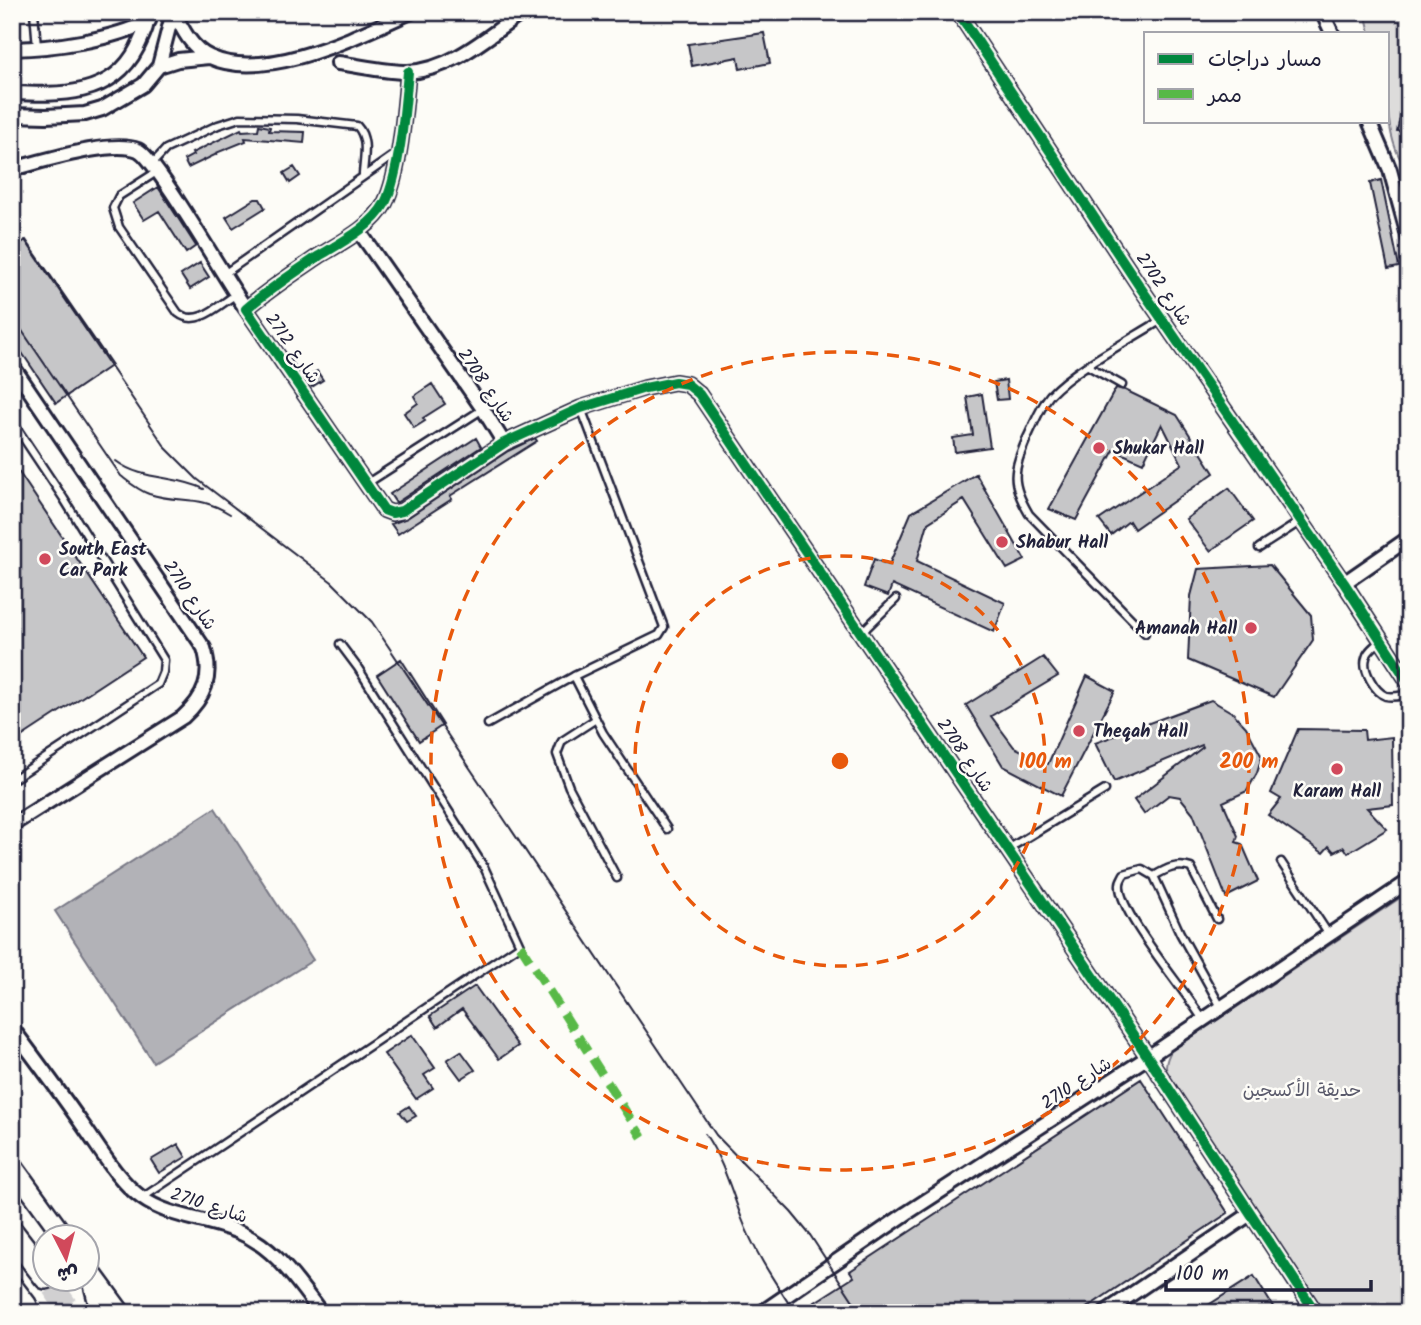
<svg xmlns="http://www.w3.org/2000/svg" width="1421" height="1325" font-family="Kalam,'Playpen Sans Arabic',sans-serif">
<rect width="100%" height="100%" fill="#fdfcf7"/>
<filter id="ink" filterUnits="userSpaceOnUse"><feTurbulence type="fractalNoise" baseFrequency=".0143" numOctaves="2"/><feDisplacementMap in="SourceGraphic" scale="14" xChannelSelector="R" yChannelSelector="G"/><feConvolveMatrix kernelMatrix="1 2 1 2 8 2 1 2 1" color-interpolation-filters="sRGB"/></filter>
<g filter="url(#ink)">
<!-- green -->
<path fill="#dddcdb" stroke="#807f8b" stroke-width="2" d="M 1365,12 L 1409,12 L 1409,171 C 1380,141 1388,73 1388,33 L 1370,33 Z
M 1409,892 L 1409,1313 L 1324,1313 L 1168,1080 C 1165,1068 1165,1062 1171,1051 Z"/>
<!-- water -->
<path fill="#b2b2b7" stroke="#787885" stroke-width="2" d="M 215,808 L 313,960 L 153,1062 L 55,911 Z"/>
<!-- building -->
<path fill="#c6c6c8" stroke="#22223b" stroke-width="2" d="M 764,33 L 770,63 L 740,69 L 738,57 L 692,66 L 688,44 Z
M 1404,100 L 1409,100 L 1409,133 L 1397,131 Z
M 259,125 L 270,127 L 269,131 L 305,132 L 304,143 L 245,138 L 246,141 L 216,153 L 217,154 L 188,168 L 184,160 L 193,155 L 192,153 L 241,129 L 242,131 L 258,130 Z
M 294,167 L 300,176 L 290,183 L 284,173 Z
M 1381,180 L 1399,267 L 1388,269 L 1370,183 Z
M 158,187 L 196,246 L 186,253 L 159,211 L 144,220 L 133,203 Z
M 255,199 L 260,199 L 265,208 L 233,228 L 226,217 Z
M 26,240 L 112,365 L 56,403 L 12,338 L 12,249 Z
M 200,263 L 209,277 L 190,289 L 181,275 Z
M 317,371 L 323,380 L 312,387 L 306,378 Z
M 1006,380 L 1008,399 L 997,400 L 994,382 Z
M 432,384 L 445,404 L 423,418 L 425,421 L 414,428 L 404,413 L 418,403 L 414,396 Z
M 1116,388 L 1125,390 L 1177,415 L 1214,473 L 1134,529 L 1129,521 L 1111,535 L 1099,520 L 1182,464 L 1162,424 L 1143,463 L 1114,450 L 1076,520 L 1049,509 Z
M 982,394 L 990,447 L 955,452 L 953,438 L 973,435 L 967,397 Z
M 476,438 L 481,447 L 396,503 L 390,494 Z
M 535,438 L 537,441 L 450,496 L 452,499 L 398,534 L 391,524 L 407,518 L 508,451 Z
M 12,462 L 143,657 L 12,743 Z
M 976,474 L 1025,560 L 1007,569 L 964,500 L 928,523 L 917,561 L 1005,603 L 994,632 L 892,585 L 888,596 L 864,587 L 874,559 L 889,565 L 911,513 Z
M 1229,488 L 1253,521 L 1210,551 L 1186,519 Z
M 1270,565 L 1311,615 L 1313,640 L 1274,697 L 1188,660 L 1191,596 L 1198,569 Z
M 1043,657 L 1058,676 L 991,716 L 1014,747 L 1048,764 L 1087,676 L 1115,691 L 1061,796 L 1003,766 L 966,705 Z
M 401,659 L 443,725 L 419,741 L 377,675 Z
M 1211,700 L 1233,713 L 1246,727 L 1262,757 L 1257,773 L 1247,791 L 1223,802 L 1238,836 L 1236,842 L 1242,844 L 1258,881 L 1226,897 L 1193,813 L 1180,797 L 1169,795 L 1144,814 L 1134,800 L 1203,747 L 1202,745 L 1114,782 L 1095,743 Z
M 1298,729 L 1364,730 L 1365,740 L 1392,737 L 1393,805 L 1367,808 L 1387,829 L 1348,853 L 1344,847 L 1334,852 L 1329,846 L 1323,853 L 1268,815 L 1281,799 L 1271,793 Z
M 475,986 L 518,1046 L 499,1059 L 462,1009 L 437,1027 L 430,1016 Z
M 412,1035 L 435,1068 L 424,1075 L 433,1088 L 416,1099 L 384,1054 Z
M 461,1051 L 475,1070 L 461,1079 L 447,1060 Z
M 1141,1079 L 1228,1213 L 1079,1313 L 798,1313 L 854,1277 L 850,1271 Z
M 409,1106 L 416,1116 L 407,1121 L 400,1112 Z
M 178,1144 L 186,1157 L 159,1173 L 151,1160 Z
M 1254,1276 L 1277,1313 L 1196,1313 Z"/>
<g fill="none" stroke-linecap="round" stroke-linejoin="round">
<!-- highway-tunnel -->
<path stroke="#d1d0d1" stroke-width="23" stroke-dasharray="23 11" stroke-linecap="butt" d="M 53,1287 L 71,1313"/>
<defs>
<path id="lane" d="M 34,12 L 37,47
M 214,12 L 234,12
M 152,164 L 166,149 L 218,125 L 240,118 L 297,119 L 357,126 C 369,139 364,157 363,174
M 158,171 L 119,196 L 113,208 L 119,227 L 178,313 C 197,328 219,305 235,295
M 224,274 L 397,153
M 1088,366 L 1122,385
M 12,421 L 64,499 L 164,660 L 163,672 L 158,684 L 12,780
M 366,484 L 483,409
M 1259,548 L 1301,521
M 861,633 L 896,599
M 1145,633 L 1029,514 C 1010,482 1013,471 1027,438 C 1034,424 1040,407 1050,395 C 1075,368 1130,340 1163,319
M 1380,641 C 1375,646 1367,651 1366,658 C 1362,670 1375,692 1386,696 C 1394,698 1402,695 1409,694
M 574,676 L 603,733 L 667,829
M 596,719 L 562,741 L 557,754 L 569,787 L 617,878
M 488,724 L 574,676 L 659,635 L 664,627 L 581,408
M 1008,849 L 1105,790
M 1281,862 L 1329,935
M 1154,876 C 1166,869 1177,863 1191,868 L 1217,919
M 1203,1020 C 1187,992 1117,912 1120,884 C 1120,880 1123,877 1124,874 L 1142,869 L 1154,876 L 1180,933 L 1221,1007
M 142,1198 L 520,945 L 484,867 L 358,668 L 340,644"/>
<path id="street" d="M 174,12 C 182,29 192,49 210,57 C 266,83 359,35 411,12
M 958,12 L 1140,287 L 1344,583 L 1409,683
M 1322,12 L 1332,33
M 12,49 C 54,48 112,40 149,21
M 338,63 C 361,66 385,72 408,72 C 452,70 488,36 523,12
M 159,66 L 178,60 L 209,57
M 408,72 C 405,106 400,173 385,203 C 372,227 342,242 319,256 C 294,273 269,289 246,309 L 384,510 L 392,513 L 402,511 L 504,443 L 581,408 L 645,388 L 675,382 L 687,384 L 699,394 L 1148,1057 L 1316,1313
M 12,93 C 60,95 112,97 137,48 C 142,37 149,25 148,12
M 12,115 L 46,116 L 85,114 L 102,109 L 143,85 L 159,66 L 173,12
M 1369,121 L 1390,170 L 1409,239
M 12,169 C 41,162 111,139 138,150 C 156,158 228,284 246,309
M 359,231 L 483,409 L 504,443
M 12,365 L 204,648 C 213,677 205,697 183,717 L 12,825
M 1344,583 L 1409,538
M 12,1028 C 36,1060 59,1091 82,1124 C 100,1149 117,1180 142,1198 C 167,1216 200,1218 228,1228 C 271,1241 295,1278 321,1313
M 761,1313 L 907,1213 L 1148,1057 L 1409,881
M 1104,1313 L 1250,1214"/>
<path id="secondary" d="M 12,1165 L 65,1238
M 88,1268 L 121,1313
M 92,1279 L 99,1306 L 98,1313"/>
<path id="highway" d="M 12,1233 L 46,1277
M 12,1289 L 25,1306"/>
</defs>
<!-- lane casing -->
<use href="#lane" stroke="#22223b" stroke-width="11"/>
<!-- street casing -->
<use href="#street" stroke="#22223b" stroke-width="18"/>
<!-- secondary casing -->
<use href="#secondary" stroke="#22223b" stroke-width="23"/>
<!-- highway casing -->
<use href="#highway" stroke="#22223b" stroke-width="28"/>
<!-- lane -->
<use href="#lane" stroke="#fdfcf7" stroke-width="6"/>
<!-- street -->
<use href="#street" stroke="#fdfcf7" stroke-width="12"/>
<!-- secondary -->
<use href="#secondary" stroke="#fdfcf7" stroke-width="18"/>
<!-- highway -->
<use href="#highway" stroke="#fdfcf7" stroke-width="23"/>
<!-- tram -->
<path stroke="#22223b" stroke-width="2" d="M 25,240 L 166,448 L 197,479 L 332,582 L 372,622 L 716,1135 L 791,1212 L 810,1235 L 861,1313
M 12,316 L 121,476 C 130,483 138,490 149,494 C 180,504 199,494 230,514
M 116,461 C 142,481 176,475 204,489
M 705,1134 C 723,1160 731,1190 742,1219 C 755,1253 775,1282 795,1313"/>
<!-- quiet -->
<path stroke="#58b947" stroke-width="9" stroke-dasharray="18 9" stroke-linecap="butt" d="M 520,945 L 642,1137"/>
<defs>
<path id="cycleway" d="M 958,12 L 1140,287 L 1344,583 L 1409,683
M 408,72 C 405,106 400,173 385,203 C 372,227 342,242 319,256 C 294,273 269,289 246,309 L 384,510 L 392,513 L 402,511 L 504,443 L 581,408 L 645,388 L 675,382 L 687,384 L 699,394 L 1148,1057 L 1316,1313"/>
</defs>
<!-- cycleway casing -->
<use href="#cycleway" stroke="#fdfcf7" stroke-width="15"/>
<!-- cycleway -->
<use href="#cycleway" stroke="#00873e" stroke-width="10"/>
</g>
</g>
<!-- distance rings -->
<g fill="none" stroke="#e8590c" stroke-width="3.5" stroke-dasharray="12 9">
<circle cx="840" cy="761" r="205"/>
<circle cx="840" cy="761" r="409"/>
</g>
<!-- markers -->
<g fill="#d1495b" stroke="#fdfcf7" stroke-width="2.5">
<circle cx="1099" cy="448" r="7"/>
<circle cx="1002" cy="542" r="7"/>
<circle cx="45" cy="559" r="7"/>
<circle cx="1251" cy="628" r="7"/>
<circle cx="1079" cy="731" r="7"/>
<circle cx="1337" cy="769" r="7"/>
</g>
<g text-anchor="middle" stroke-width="5" stroke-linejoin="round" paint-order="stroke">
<!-- street labels -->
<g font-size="18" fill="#22223b" stroke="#fdfcf7">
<text transform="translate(1164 289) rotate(56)" y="6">شارع 2702</text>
<text transform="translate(293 348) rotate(55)" y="6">شارع 2712</text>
<text transform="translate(486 385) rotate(56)" y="6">شارع 2708</text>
<text transform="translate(190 595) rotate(56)" y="6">شارع 2710</text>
<text transform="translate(965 755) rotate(56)" y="6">شارع 2708</text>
<text transform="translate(1076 1083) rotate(-33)" y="6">شارع 2710</text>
<text transform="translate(209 1205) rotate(18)" y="6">شارع 2710</text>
</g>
<!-- poi labels -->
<g font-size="18" font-weight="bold" fill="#22223b" stroke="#fdfcf7" text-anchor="start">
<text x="1113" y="454">Shukar Hall</text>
<text x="1016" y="548">Shabur Hall</text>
<text x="59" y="555">South East<tspan x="59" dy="21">Car Park</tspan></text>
<text x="1237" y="634" text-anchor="end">Amanah Hall</text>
<text x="1093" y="737">Theqah Hall</text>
<text x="1337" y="797" text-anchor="middle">Karam Hall</text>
</g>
<!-- park labels -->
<g font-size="18" fill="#5a5a6b" stroke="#fdfcf7">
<text x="1302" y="1096">حديقة الأكسجين</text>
</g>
</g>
<circle cx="840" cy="761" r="10" fill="#e8590c" stroke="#fdfcf7" stroke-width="3.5"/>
<g font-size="21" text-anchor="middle" font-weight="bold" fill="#e8590c" stroke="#fdfcf7" stroke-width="5" stroke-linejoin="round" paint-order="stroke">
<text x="1045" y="768">100 m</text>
<text x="1249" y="768">200 m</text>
</g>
<!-- margin -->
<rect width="1421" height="1325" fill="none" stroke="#fdfcf7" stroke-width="42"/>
<rect x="21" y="21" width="1379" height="1283" fill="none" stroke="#22223b" stroke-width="2.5" filter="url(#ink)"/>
<!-- legend -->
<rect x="1144" y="32" width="245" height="91" fill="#fdfcf7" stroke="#a5a5ac" stroke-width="2"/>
<rect x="1158" y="54" width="35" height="10" fill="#00873e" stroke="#a5a5ac" stroke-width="2"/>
<text x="1208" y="66" font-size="21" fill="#22223b">مسار دراجات</text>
<rect x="1158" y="89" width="35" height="10" fill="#58b947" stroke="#a5a5ac" stroke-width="2"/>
<text x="1208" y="102" font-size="21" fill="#22223b">ممر</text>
<!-- north arrow -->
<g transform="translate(66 1258) rotate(174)"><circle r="33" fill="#fdfcf7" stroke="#a5a5ac" stroke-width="2"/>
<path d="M0-5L12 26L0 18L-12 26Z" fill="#d1495b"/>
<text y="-10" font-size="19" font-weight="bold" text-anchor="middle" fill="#22223b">ش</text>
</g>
<!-- scale -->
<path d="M1166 1280v10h205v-10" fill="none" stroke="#22223b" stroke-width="3.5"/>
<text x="1176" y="1280" font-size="21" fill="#22223b" stroke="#fdfcf7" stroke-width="5" paint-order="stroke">100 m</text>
</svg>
